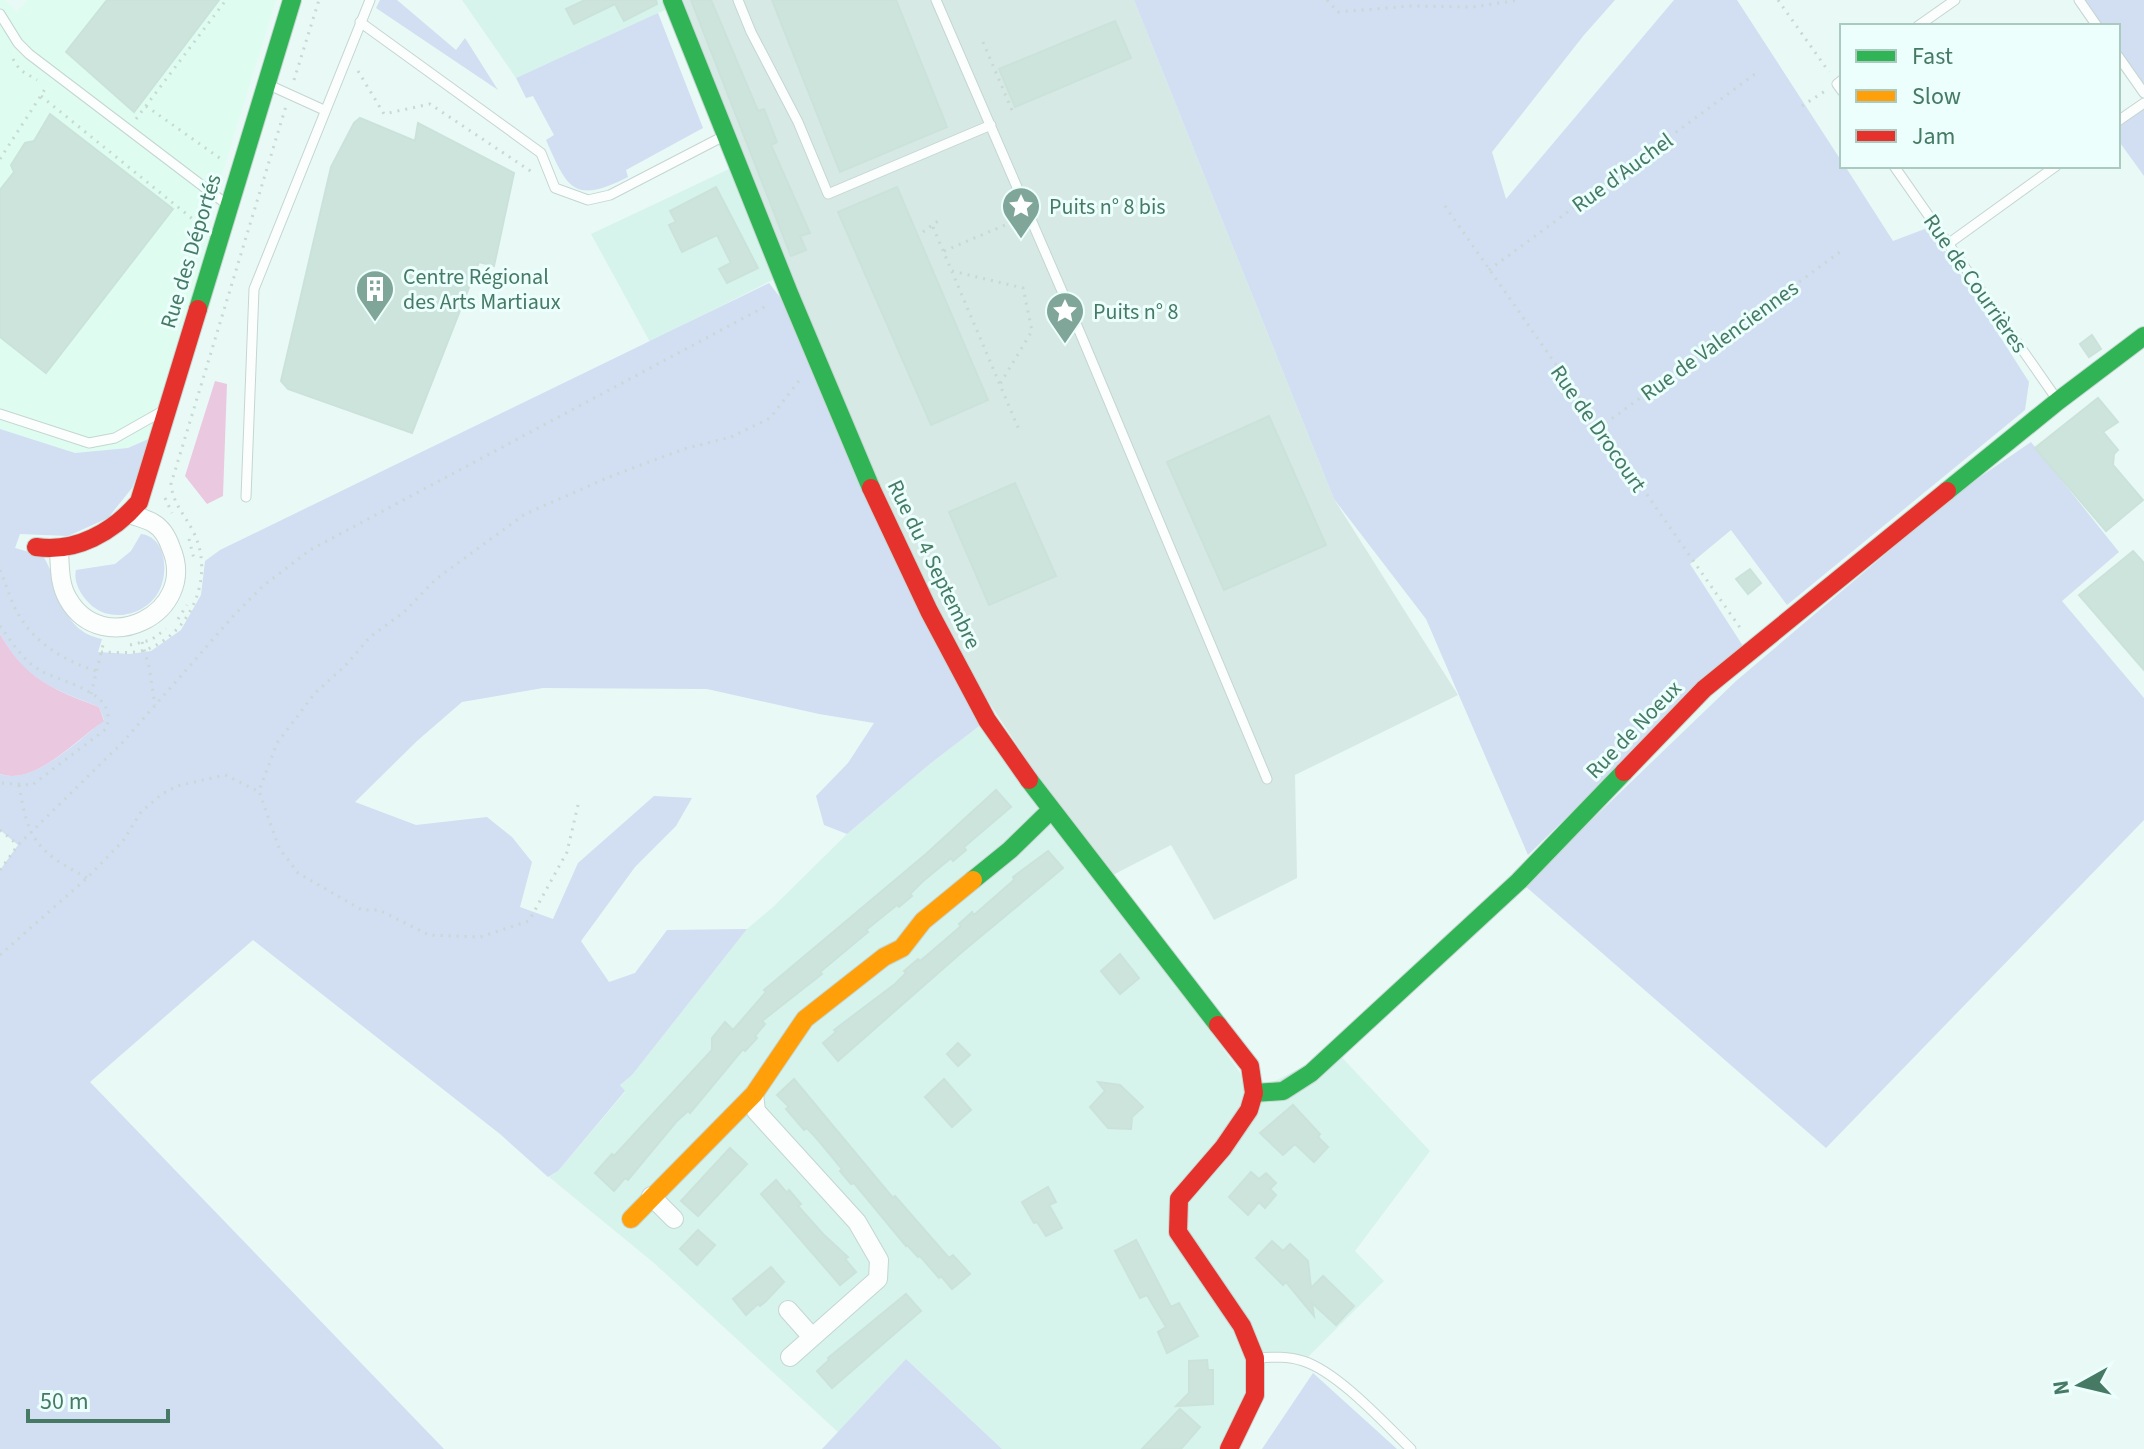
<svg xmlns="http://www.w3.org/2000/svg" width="2144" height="1449" font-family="'Source Sans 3',sans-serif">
<rect width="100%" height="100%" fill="#e9f9f6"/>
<!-- residential -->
<path fill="#d6f3ec" d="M 462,0 L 672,0 L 665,10 L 516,78 Z
M 729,169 L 782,275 L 650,342 L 591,234 Z
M 987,720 L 1254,1092 L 1335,1050 L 1430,1151 L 1355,1251 L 1384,1281 L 1304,1361 L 1255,1358 L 1229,1449 L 1002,1449 L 906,1359 L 839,1433 L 654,1263 L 549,1177 L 558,1171 L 625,1092 L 620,1085 L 632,1075 L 747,929 L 773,907 L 847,834 L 931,763 Z"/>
<!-- commercial -->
<path fill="#dffcf1" d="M 0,0 L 5,0 L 17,12 L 27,0 L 276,0 L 203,235 L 216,247 L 159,434 L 128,448 L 74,453 L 0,431 Z"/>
<!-- industrial -->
<path fill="#d6e9e4" d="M 672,0 L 1134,0 L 1334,499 L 1458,695 L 1295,775 L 1297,878 L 1214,920 L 1171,845 L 1105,879 L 929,611 Z"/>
<!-- green -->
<path fill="#d2def2" d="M 380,0 L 397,0 L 456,50 L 465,38 L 498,90 L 376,8 Z
M 1134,0 L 1615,0 L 1584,35 L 1492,152 L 1506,199 L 1674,0 L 1737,0 L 1842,162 L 1842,166 L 1845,166 L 1893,241 L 1930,227 L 2029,382 L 2025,410 L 1787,605 L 1731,530 L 1690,564 L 1743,646 L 1528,855 L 1426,619 L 1334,499 Z
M 2079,0 L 2144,0 L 2144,93 L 2118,56 L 2118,26 L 2097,26 Z
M 658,13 L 703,128 L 626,170 L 628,177 C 574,204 568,190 546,140 L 554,135 L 533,96 L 526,98 L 516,78 Z
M 2144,103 L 2144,176 L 2118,140 L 2118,121 Z
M 769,283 L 793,314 L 987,720 L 931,763 L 847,834 L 824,825 L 816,796 L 848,763 L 874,723 L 819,714 L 707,689 L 543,688 L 462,702 L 417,741 L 355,802 L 416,825 L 487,817 L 512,837 L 532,862 L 520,907 L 553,919 L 578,863 L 654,796 L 692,798 L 676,826 L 635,867 L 581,941 L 609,982 L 635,973 L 667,930 L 747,929 L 632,1075 L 620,1085 L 625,1091 L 558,1171 L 548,1177 L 500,1134 L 253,940 L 90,1082 L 444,1449 L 0,1449 L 0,870 L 18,845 L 0,830 L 0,774 C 33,786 79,740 104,720 L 99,707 C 52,688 26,681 0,634 L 0,429 L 75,453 L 128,448 L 153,437 L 132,488 L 108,518 L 68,536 L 20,534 L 15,548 L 43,556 C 63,588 57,629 102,639 L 98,652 L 130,654 L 151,651 L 181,630 L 201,595 L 205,561 L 220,550 Z
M 2031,442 L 2119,552 L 2062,601 L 2144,698 L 2144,820 L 1826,1148 L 1524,885 L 1736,681 L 1961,490 Z
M 141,534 C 166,537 169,572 159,591 C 146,616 109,624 89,603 C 81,595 73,582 76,570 L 115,564 L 131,551 Z
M 906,1359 L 1002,1449 L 822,1449 Z
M 1313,1373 L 1397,1449 L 1262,1449 Z"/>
<!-- water -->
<path fill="#eac9e0" d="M 215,381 L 227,384 L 223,496 L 207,504 L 185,476 Z
M 0,634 C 25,679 54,690 99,707 L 104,721 C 77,739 35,786 0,774 Z"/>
<!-- building -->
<path fill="#cde4dd" stroke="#cbe2da" stroke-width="2" d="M 107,0 L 219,0 L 134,112 L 66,52 Z
M 585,0 L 656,0 L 657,4 L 624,21 L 615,4 L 574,24 L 566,9 Z
M 691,0 L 711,0 L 758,111 L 764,109 L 777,142 L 771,145 L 810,233 L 800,236 L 806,250 L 791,256 Z
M 772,0 L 896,0 L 947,127 L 840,172 Z
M 1115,21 L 1131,58 L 1015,107 L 999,69 Z
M 50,114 L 173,209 L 46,373 L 0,337 L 0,190 L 14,172 L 11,165 L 25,143 L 34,141 Z
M 360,118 L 415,141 L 418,123 L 514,173 L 494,266 L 479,262 L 412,433 L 288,389 L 281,381 L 331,167 L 354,123 Z
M 716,187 L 758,268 L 727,283 L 719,269 L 731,263 L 717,235 L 682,252 L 669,225 L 676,222 L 670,211 Z
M 897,187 L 988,400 L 931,425 L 838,212 Z
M 2092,335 L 2101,349 L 2089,357 L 2080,344 Z
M 2098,398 L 2118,422 L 2103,432 L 2118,450 L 2114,454 L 2113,465 L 2143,500 L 2106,531 L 2035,448 Z
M 1269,416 L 1326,545 L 1224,590 L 1167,462 Z
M 1015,483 L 1056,576 L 989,605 L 949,512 Z
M 2133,551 L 2144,563 L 2144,670 L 2079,595 Z
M 1750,569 L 1761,583 L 1748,594 L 1736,579 Z
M 996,790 L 1011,807 L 964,847 L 966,850 L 953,861 L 951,858 L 922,882 L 910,894 L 912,896 L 899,907 L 897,905 L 866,930 L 868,932 L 820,972 L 822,974 L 762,1021 L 765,1024 L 755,1036 L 757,1038 L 745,1051 L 743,1049 L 690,1113 L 688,1111 L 676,1122 L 628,1180 L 625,1178 L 614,1191 L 595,1173 L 612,1154 L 614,1156 L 712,1050 L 712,1038 L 725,1022 L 733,1030 L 766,992 L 764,990 L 926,854 Z
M 1048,851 L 1063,868 L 962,952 L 838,1061 L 823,1043 L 836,1032 L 834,1030 L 895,984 L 906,973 L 904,971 L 918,959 L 920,961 L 932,951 L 961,926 L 959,924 L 972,912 L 974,915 L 1014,880 L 1013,877 Z
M 1120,954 L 1139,978 L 1120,994 L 1101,971 Z
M 958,1043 L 970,1055 L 958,1066 L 947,1054 Z
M 794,1079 L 893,1198 L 895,1196 L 949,1258 L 953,1255 L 970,1274 L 952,1289 L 941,1276 L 939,1278 L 920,1256 L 918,1257 L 907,1245 L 906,1246 L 854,1183 L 851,1184 L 840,1171 L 842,1169 L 818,1140 L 807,1128 L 804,1130 L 786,1109 L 789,1107 L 777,1095 Z
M 944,1079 L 971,1110 L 952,1127 L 925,1097 Z
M 1098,1082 L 1120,1085 L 1143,1107 L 1132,1117 L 1131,1129 L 1108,1128 L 1090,1107 L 1105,1091 Z
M 1293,1105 L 1320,1134 L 1318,1137 L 1328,1147 L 1314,1162 L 1295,1144 L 1283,1155 L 1260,1133 Z
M 730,1148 L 747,1164 L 698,1216 L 681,1201 Z
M 1251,1172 L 1259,1179 L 1266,1173 L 1276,1183 L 1270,1189 L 1276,1195 L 1265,1208 L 1259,1202 L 1248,1215 L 1229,1197 Z
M 776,1180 L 787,1193 L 789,1190 L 801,1204 L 798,1206 L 823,1234 L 848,1257 L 845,1259 L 856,1272 L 840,1285 L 761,1194 Z
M 1048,1187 L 1056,1202 L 1049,1205 L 1062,1228 L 1046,1236 L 1037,1222 L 1034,1223 L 1022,1202 Z
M 698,1230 L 715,1245 L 697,1265 L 680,1249 Z
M 1136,1240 L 1171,1307 L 1179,1303 L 1198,1336 L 1167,1353 L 1158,1332 L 1166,1327 L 1147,1295 L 1140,1298 L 1115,1251 Z
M 1272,1241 L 1283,1251 L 1290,1244 L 1308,1261 L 1311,1288 L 1323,1276 L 1354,1306 L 1336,1325 L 1312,1303 L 1314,1316 L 1286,1282 L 1283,1285 L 1256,1258 Z
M 771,1267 L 784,1282 L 766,1301 L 760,1306 L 758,1304 L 746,1315 L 733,1299 Z
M 906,1294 L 921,1311 L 832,1388 L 817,1371 L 829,1360 L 828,1358 Z
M 1207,1360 L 1208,1370 L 1213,1370 L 1213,1404 L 1176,1406 L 1189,1393 L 1189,1361 Z
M 1180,1409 L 1200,1427 L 1181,1449 L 1142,1449 Z"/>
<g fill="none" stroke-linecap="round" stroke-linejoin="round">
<defs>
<path id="lane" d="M 738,0 L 751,32 L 798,122 L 828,194 L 991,125
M 936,0 L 1081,335 L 1267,779
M 2079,0 L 2097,26
M 0,14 L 18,43 L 29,54 L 225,203
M 360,22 L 541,153 L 555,188 L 588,200 L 610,195 L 722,137
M 1918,26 L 1955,0
M 2118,56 L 2144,93
M 1842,80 L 1837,84 L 1842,91
M 269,85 L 324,110
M 2118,121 L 2144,103
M 1894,166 L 2056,398
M 1948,244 L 2056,166
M 0,414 L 89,443 L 115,438 L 161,412
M 246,497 L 254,289 L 370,0
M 1258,1358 C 1273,1357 1288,1356 1303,1361 C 1338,1372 1384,1423 1411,1449"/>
<path id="street" d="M 59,550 C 60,566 59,584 68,599 C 103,660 199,613 171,548 C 168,539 162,528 153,523 C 147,519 137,517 130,514
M 754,1094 L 756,1111 L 857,1222 L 879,1260 L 878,1279 L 790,1357
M 651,1196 L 674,1219
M 788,1310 L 812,1337"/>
<path id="fast" d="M 672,0 L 789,293 L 871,488
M 198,309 L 292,0
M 1947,491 L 2058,401 L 2144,336
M 1029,780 L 1218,1025
M 973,880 L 1010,850 L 1051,810
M 1254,1093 L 1283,1091 L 1311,1073 L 1519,881 L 1624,772"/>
<path id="slow" d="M 631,1219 L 754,1094 L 805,1019 L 884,957 L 902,948 L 923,921 L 973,880"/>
<path id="jam" d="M 871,488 L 929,611 L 987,720 L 1029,780
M 36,547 C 76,553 113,532 139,502 L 198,309
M 1624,772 L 1704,689 L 1947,491
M 1218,1025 L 1250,1066 L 1254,1093 L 1249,1110 L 1223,1148 L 1179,1199 L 1178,1232 L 1242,1326 L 1255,1358 L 1255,1395 L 1229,1449"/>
</defs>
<!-- lane casing -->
<use href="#lane" stroke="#c4d6d1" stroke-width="11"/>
<!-- street casing -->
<use href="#street" stroke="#c4d6d1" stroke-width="20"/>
<!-- fast casing -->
<use href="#fast" stroke="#c6d7d2" stroke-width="20"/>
<!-- slow casing -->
<use href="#slow" stroke="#c6d7d2" stroke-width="20"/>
<!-- jam casing -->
<use href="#jam" stroke="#c6d7d2" stroke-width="20"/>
<!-- path -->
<path stroke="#c8d9d4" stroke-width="3" stroke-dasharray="2 6" stroke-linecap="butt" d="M 1327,0 L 1338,12 L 1411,6 L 1473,7 L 1519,0
M 1778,0 L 1829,72
M 983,42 L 1014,115
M 13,59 L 20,70 L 37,80
M 358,71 L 384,114 L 430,104 L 532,172
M 294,80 L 319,0
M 41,96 L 200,225
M 146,106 L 221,159
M 1802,106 L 1825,91
M 136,119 L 226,0
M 0,159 L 47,86
M 1445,206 L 1741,629
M 933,227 L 1020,432
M 923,232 L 942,218
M 944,251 L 1017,220
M 1489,270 L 1755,74
M 952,271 L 1023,288 L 1032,331 L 1000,384
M 1599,428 L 1840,252
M 165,498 L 172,513
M 189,539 L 194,559
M 0,570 C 6,584 10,599 17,612 C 34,643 63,660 96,671
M 178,619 L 187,605
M 0,626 C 11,641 22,659 38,669 C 61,684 120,690 106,729 L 32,785 L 0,783
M 142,642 L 149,667 L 155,705
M 130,645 L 151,640 L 166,629
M 101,652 C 115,652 132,654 145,650 C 191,634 215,577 194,533 C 185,515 173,504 171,484 L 286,106
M 91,694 L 103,645
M 19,785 C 28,841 37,851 87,878
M 578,805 L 567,852 L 529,921 L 480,937 L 429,935 L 379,910 L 362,910 L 298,873 L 279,848 L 259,791 L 277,743 L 315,693 L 345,666 L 370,637 L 404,612 L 436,579 L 525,514 L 614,475 L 684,449 L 731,437 L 770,418 L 802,377
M 0,830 L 18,845
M 0,870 L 18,845 L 122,743 L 236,613 L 263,586 L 310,550 L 768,305
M 0,955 L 87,878 L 123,841 L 141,812 L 162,794 L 177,786 L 225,775 L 258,791"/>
<!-- lane -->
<use href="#lane" stroke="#fcfefe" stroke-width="9"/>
<!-- street -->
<use href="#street" stroke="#fcfefe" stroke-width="18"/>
<!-- fast -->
<use href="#fast" stroke="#30b455" stroke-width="18"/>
<!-- slow -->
<use href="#slow" stroke="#ff9f0a" stroke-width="18"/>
<!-- jam -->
<use href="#jam" stroke="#e5322d" stroke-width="18"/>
</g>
<!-- icons -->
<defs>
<symbol id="sight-pin" viewBox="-11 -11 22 30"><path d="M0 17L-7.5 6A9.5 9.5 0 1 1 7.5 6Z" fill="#7fa698" stroke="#ecfffc"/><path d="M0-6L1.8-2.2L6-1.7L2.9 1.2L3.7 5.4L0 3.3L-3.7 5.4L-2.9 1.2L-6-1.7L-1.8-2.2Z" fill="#fff"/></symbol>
<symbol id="building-pin" viewBox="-11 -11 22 30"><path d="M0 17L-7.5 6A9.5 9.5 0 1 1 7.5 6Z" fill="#7fa698" stroke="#ecfffc"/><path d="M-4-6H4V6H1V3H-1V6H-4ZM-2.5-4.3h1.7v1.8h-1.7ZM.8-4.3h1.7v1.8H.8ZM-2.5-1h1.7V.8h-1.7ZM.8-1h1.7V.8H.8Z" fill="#fff"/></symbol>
</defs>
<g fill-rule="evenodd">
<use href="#sight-pin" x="999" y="184" width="44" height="60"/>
<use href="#building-pin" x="353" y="267" width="44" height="60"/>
<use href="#sight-pin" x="1043" y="289" width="44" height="60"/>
</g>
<g text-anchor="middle" stroke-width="6" stroke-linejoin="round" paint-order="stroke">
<!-- street labels -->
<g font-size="22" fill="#467a65" stroke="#ecfffc">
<text transform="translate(1622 172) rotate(-36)" y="8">Rue d'Auchel</text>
<text transform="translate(190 251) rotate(-73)" y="8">Rue des Déportés</text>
<text transform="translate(1976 283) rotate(55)" y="8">Rue de Courrières</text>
<text transform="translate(1719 340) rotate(-36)" y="8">Rue de Valenciennes</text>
<text transform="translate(1599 428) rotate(55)" y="8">Rue de Drocourt</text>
<text transform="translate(935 564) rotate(64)" y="8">Rue du 4 Septembre</text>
<text transform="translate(1633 729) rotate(-46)" y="8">Rue de Noeux</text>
</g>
<!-- poi labels -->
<g font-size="22" fill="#467a65" stroke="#ecfffc" text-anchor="start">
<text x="1049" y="214">Puits n° 8 bis</text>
<text x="403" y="284">Centre Régional<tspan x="403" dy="25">des Arts Martiaux</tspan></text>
<text x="1093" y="319">Puits n° 8</text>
</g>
</g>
<!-- legend -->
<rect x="1840" y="24" width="280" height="144" fill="#ecfffc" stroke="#aacac0" stroke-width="2"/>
<rect x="1856" y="50" width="40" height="12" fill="#30b455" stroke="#aacac0" stroke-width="2"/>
<text x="1912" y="64" font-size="24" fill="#467a65">Fast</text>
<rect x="1856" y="90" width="40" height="12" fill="#ff9f0a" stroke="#aacac0" stroke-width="2"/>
<text x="1912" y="104" font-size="24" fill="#467a65">Slow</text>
<rect x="1856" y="130" width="40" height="12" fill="#e5322d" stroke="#aacac0" stroke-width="2"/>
<text x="1912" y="144" font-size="24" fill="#467a65">Jam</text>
<!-- north arrow -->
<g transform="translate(2080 1385) rotate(262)" stroke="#ecfffc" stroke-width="6" paint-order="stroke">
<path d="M0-6L14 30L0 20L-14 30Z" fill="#467a65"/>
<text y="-12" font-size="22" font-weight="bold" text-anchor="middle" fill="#467a65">N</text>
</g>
<!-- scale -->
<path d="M28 1409v12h140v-12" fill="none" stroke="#467a65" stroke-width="4"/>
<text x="40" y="1409" font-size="24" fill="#467a65" stroke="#ecfffc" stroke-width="6" paint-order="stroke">50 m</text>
</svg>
